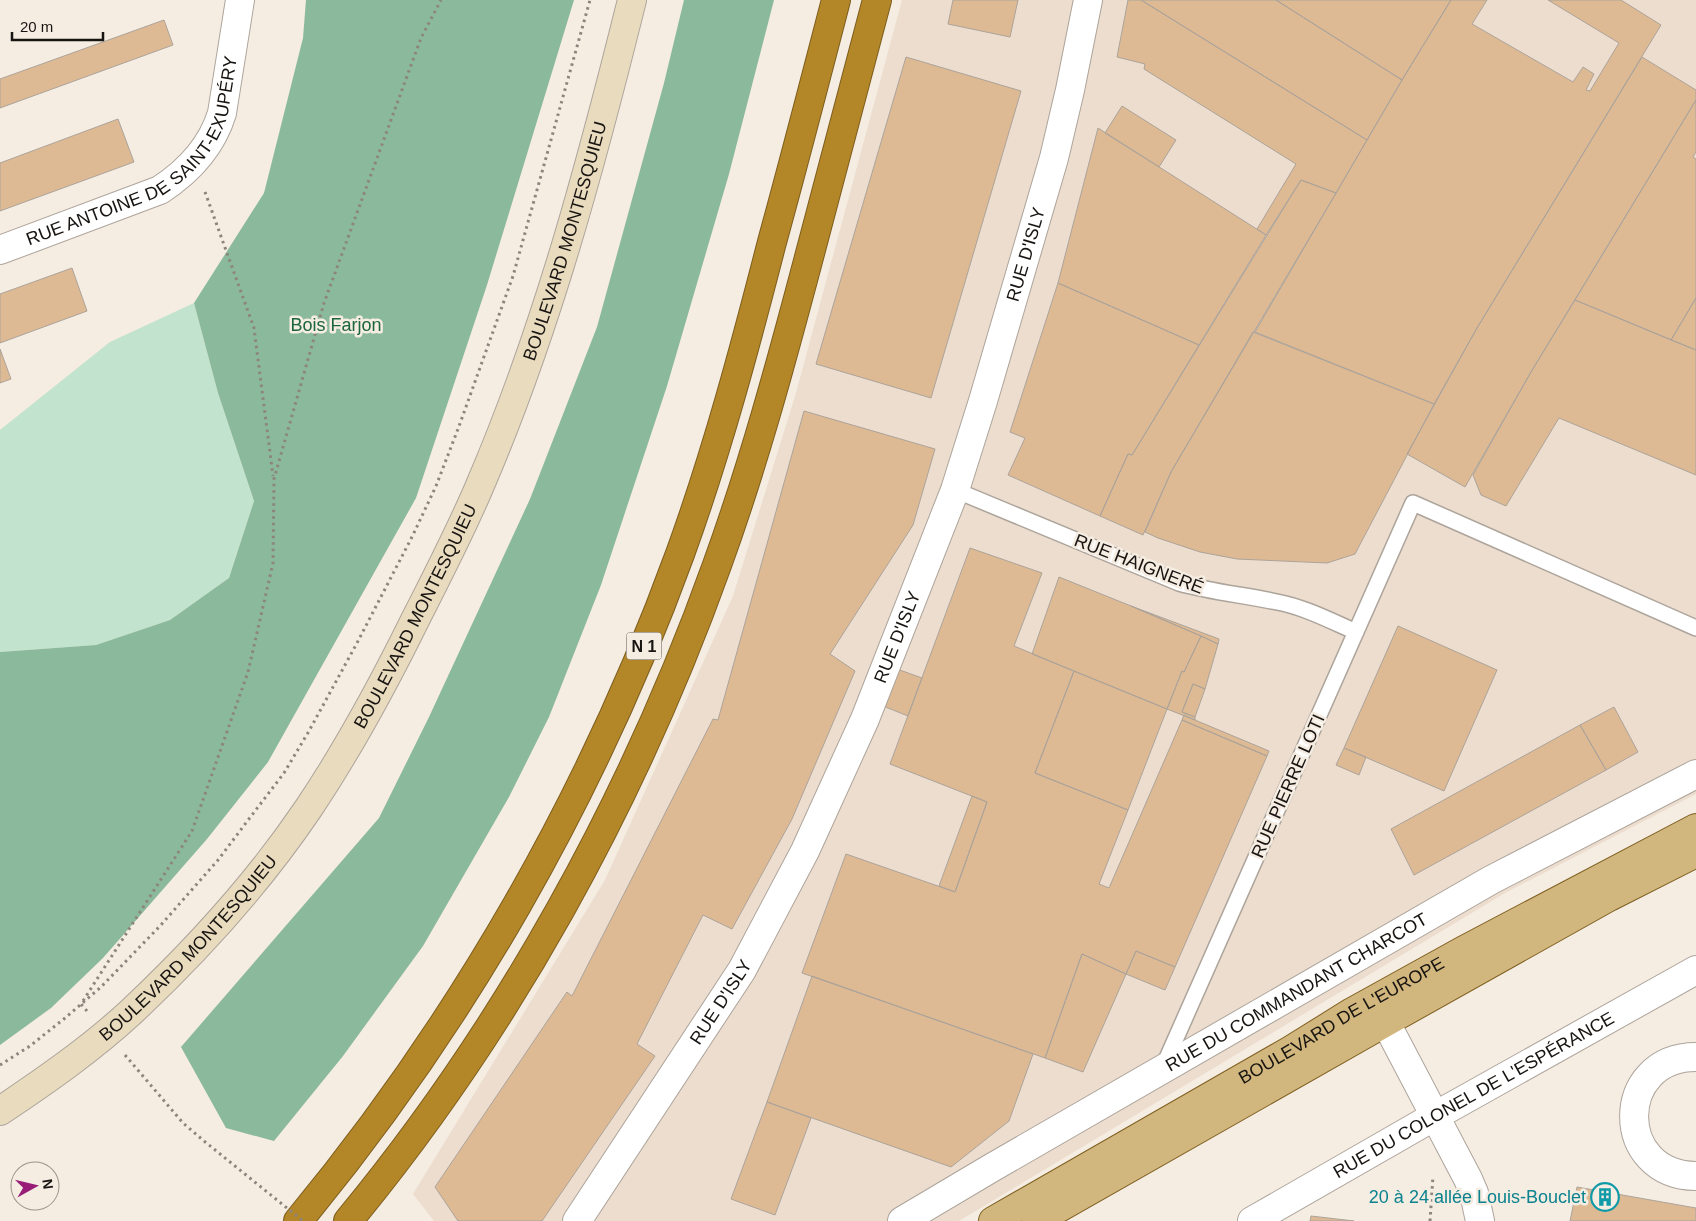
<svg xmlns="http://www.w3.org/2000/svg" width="1696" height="1221" font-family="Arial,sans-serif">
<rect width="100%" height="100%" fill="#f5ece2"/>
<!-- built -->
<path fill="#ecddce" d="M 902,0 L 1696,0 L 1696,794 L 1505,893 L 959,1221 L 434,1221 L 413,1194 L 605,880 L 733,596 L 796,393 Z"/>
<!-- green -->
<path fill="#c2e3ce" d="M 194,303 L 218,393 L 254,501 L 229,578 L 170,620 L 96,645 L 0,652 L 0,430 L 110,342 Z"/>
<!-- forest -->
<path fill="#8bb99c" d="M 306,0 L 574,0 L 487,285 L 416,498 L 268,762 L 207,839 L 103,958 L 51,1008 L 0,1045 L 0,652 L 96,645 L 170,620 L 229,578 L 254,501 L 218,393 L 194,303 L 264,193 L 303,38 Z
M 684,0 L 774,0 L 729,174 L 667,386 L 601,585 L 549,717 L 509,797 L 423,946 L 343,1056 L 274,1141 L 226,1128 L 181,1047 L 379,818 L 429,717 L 530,499 L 597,327 L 664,83 Z"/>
<!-- building -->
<path fill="#ddba94" stroke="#aca39a" d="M 953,0 L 1018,0 L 1010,37 L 948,24 Z
M 1128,0 L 1141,0 L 1367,140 L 1336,193 L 1301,180 L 1266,235 L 1257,229 L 1296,164 L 1144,69 L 1145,64 L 1117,57 Z
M 1141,0 L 1276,0 L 1402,80 L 1367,140 Z
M 1276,0 L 1451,0 L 1402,80 Z
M 1451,0 L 1487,0 L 1472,24 L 1573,82 L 1583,67 L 1594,74 L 1586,90 L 1590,91 L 1619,43 L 1548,0 L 1621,0 L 1661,25 L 1477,328 L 1434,404 L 1255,332 L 1402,80 Z
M 164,20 L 173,45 L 0,108 L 0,79 Z
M 906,57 L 1021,91 L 931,398 L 816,364 Z
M 1642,57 L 1696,90 L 1696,100 L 1531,372 L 1465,487 L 1407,454 L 1477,328 Z
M 1696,100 L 1696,152 L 1693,157 L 1696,159 L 1696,298 L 1671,340 L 1575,300 Z
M 1122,106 L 1176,140 L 1159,167 L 1105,133 Z
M 118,119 L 134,162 L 0,211 L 0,163 Z
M 1098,128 L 1266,235 L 1199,345 L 1058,283 Z
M 1301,180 L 1336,193 L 1171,472 L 1143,535 L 1100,516 L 1128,454 L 1132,455 Z
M 72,268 L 87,311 L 0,343 L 0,294 Z
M 1058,283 L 1199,345 L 1132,455 L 1128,454 L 1100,516 L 1008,475 L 1025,438 L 1010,432 Z
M 1696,298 L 1696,350 L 1671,340 Z
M 1575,300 L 1696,350 L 1696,475 L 1559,418 L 1506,506 L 1481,495 L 1473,475 L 1531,372 Z
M 1253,332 L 1434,404 L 1355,554 L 1327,563 L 1237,559 L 1200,552 L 1158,538 L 1145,532 L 1171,472 Z
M 0,349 L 11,379 L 0,383 Z
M 804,411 L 935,449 L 913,525 L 830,654 L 855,671 L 792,819 L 732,929 L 703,915 L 637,1044 L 655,1056 L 542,1221 L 458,1221 L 435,1187 L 567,992 L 572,996 L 713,719 L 718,720 Z
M 970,548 L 1042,573 L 1014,646 L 1074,671 L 1035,773 L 1128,810 L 1099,884 L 1109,888 L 1182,720 L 1267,756 L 1175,967 L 1136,951 L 1126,974 L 1082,954 L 1045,1058 L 802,973 L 846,854 L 955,892 L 987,802 L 890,764 Z
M 1059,577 L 1131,606 L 1201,636 L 1184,672 L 1182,671 L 1167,709 L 1032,654 Z
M 1131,606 L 1219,639 L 1218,644 L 1201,636 Z
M 1398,626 L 1497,670 L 1444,791 L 1344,748 Z
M 1201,636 L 1218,644 L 1205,689 L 1193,684 L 1182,712 L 1195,717 L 1195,720 L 1167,709 L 1182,671 L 1184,672 Z
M 897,669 L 922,678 L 908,716 L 883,706 Z
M 1074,671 L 1167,709 L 1128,810 L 1035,773 Z
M 1193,684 L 1205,689 L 1195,717 L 1182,712 Z
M 1614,707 L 1638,752 L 1606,770 L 1580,725 Z
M 1184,715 L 1195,720 L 1269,751 L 1267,756 L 1182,720 Z
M 1580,725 L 1606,770 L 1414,875 L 1391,829 Z
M 1344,748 L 1366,757 L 1359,775 L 1336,765 Z
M 972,796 L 987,802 L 955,892 L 939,886 Z
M 1136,951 L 1175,967 L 1165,990 L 1126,974 Z
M 1082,954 L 1126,974 L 1083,1072 L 1045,1058 Z
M 812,976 L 1033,1054 L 1009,1121 L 951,1167 L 767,1102 Z
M 767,1102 L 811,1118 L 775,1215 L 731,1199 Z
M 1577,1187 L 1696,1208 L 1696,1221 L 1570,1221 Z
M 1311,1216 L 1354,1221 L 1310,1221 Z"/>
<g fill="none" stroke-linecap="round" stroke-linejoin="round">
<defs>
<path id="lane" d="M 955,490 L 1179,583 C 1211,592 1244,595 1277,602 C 1304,607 1331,621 1356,632
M 1164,1065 L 1413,503 L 1696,628"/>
<g id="street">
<path id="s1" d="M 0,250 L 160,190 C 189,171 212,146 222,113 L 240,0"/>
<path d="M 1375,1002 L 1468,1179 L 1474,1193 L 1480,1221"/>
<path d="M 1696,1057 C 1614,1057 1613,1175 1696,1176"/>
<path id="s2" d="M 577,1221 L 742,970 L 805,851 L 865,719 L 955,490 L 983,401 L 1054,158 L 1070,90 L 1088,0"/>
<path id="s3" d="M 902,1221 L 993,1167 L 1491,880 L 1696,774"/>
<path id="s4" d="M 1252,1221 L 1435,1116 L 1696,970"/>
</g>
<g id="secondary">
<path id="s5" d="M 0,1111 C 45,1081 91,1049 131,1012 C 196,951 258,883 308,809 C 349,748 383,685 415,620 C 437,577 459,534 478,490 C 546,333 591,165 632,0"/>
</g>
<g id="primary">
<path id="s6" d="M 993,1221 L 1291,1050 L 1352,1012 L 1464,950 L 1696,828"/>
<path d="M 1036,1221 L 1386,1022 L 1609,897 L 1696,853"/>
</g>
<path id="highway" d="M 298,1221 C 462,1023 592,796 680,554 C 717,452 745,347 772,242 C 794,162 815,81 836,0
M 348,1221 C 507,1029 633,800 717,565 C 753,466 781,363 808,261 C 831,174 854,87 877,0"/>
</defs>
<!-- lane casing -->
<use href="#lane" stroke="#ada49b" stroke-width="18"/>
<!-- street casing -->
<use href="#street" stroke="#ada49b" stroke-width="30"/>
<!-- secondary casing -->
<use href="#secondary" stroke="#ada49b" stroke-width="30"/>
<!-- primary casing -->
<use href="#primary" stroke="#7d5e1f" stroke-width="30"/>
<!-- highway casing -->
<use href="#highway" stroke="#7d5e1f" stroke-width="30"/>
<!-- path -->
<path stroke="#8c857e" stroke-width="3" stroke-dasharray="2.5 4" stroke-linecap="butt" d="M 205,192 L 254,328 L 273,476
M 87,1011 L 81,1004 L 192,831 L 248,672 L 273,563 L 274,479 L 324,303 L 421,38 L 441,0
M 125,1055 L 183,1123 L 204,1141
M 0,1065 L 30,1046 L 65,1018 L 101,987 L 160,926 L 218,860 L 255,811 L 284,773 L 309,731 L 357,643 L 413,535 L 436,486 L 458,429 L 513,276 L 590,0
M 1430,1221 L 1433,1176"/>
<!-- lane -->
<use href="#lane" stroke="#fff" stroke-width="15"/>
<!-- street -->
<use href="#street" stroke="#fff" stroke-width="28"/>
<!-- secondary -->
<use href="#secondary" stroke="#e8dbbe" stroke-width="28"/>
<!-- primary -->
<use href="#primary" stroke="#d1b67d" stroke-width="28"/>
<!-- highway -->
<use href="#highway" stroke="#b38627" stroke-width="28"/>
<!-- path-bridge -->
<path stroke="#8c857e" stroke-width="3" stroke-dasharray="2.5 4" stroke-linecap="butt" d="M 204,1141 L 303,1221"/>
</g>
<!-- icons -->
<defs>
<symbol id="building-ring" viewBox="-11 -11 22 22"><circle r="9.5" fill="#f5ece2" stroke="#0f9aa8" stroke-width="1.5"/><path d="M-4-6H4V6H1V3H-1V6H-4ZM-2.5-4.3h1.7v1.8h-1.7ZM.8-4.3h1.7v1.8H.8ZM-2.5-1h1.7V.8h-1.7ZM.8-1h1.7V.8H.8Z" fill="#0f9aa8"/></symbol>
</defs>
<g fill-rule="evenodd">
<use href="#building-ring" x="1589" y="1181" width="32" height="32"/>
</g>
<g text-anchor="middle" stroke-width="5" stroke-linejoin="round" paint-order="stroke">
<!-- shield labels -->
<rect fill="#f5ece2" stroke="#5a5550" stroke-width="1" x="626.5" y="632.5" width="35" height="27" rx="4"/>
<g font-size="16" font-weight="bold" fill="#181411">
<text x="644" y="652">N 1</text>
</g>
<!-- street labels -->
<g font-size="18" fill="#181411" stroke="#f5ece2">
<text dy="6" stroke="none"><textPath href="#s1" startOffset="179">RUE ANTOINE DE SAINT-EXUPÉRY</textPath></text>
<text dy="6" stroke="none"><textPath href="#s5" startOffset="1060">BOULEVARD MONTESQUIEU</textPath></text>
<text dy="6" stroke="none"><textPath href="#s2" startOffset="1072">RUE D'ISLY</textPath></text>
<text transform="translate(1139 564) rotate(21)" y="6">RUE HAIGNERÉ</text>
<text dy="6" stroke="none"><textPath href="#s5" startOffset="655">BOULEVARD MONTESQUIEU</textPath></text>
<text dy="6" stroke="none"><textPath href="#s2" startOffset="668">RUE D'ISLY</textPath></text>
<text transform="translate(1288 786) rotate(-66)" y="6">RUE PIERRE LOTI</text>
<text dy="6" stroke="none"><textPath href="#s5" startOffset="250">BOULEVARD MONTESQUIEU</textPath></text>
<text dy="6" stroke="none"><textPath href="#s3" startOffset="456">RUE DU COMMANDANT CHARCOT</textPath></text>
<text dy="6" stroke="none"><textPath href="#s2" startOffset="262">RUE D'ISLY</textPath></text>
<text dy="6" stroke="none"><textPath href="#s6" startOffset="402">BOULEVARD DE L'EUROPE</textPath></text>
<text dy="6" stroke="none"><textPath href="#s4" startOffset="255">RUE DU COLONEL DE L'ESPÉRANCE</textPath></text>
</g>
<!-- park labels -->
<g font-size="18" fill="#1b6540" stroke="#f5ece2">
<text x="336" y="331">Bois Farjon</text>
</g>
<!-- culture labels -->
<g font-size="18" fill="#0d838f" stroke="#f5ece2" text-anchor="end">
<text x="1586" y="1203">20 à 24 allée Louis-Bouclet</text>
</g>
</g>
<!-- north arrow -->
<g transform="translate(35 1186) rotate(82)"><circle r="24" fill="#f5ece2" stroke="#9d968e"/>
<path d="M0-4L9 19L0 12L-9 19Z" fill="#971d77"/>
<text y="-8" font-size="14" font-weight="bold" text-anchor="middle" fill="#181411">N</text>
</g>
<!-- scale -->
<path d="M12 32v8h91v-8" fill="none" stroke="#181411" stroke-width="2.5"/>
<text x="20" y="32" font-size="15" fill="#181411" stroke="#f5ece2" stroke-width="4" paint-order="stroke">20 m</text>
</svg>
